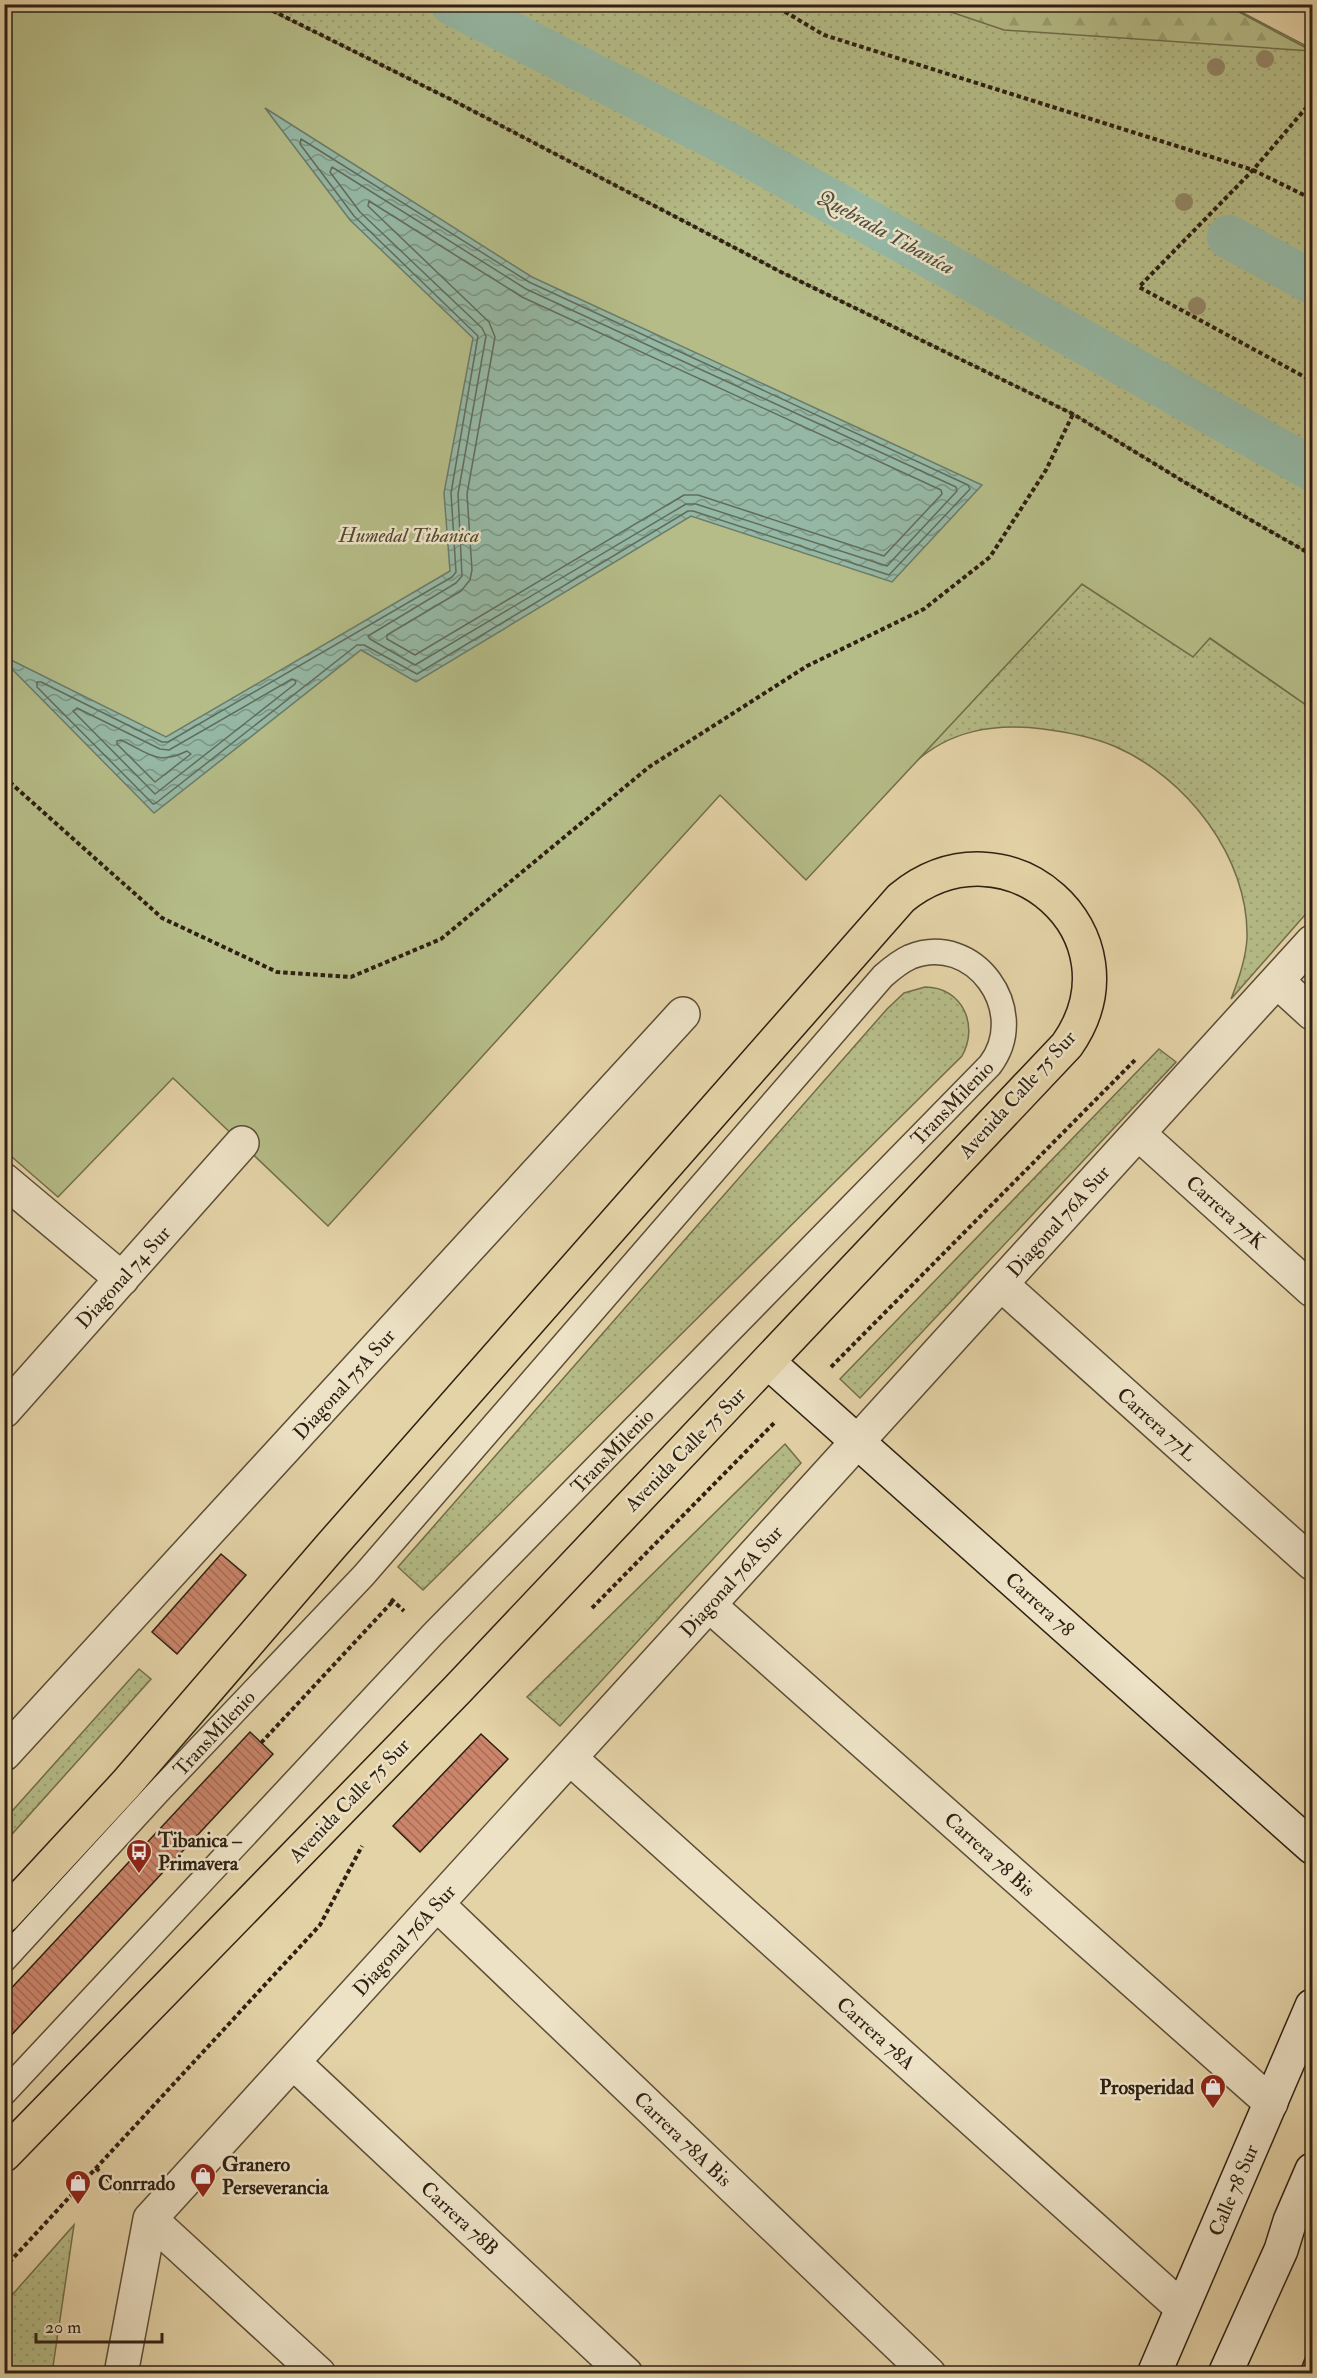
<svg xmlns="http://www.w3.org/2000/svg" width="1317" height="2378" font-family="'IM FELL Double Pica',serif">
<defs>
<pattern id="grass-dots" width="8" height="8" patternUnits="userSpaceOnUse" patternTransform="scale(1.5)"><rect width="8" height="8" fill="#b5bc87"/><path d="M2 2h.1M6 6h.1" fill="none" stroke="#9ca174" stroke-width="1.8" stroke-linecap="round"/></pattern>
<pattern id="forest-firs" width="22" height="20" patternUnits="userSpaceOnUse" patternTransform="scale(1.5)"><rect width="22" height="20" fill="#b5bc87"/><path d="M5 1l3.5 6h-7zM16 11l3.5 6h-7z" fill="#9ca174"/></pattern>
<pattern id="water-waves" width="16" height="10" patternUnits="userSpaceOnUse" patternTransform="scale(1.5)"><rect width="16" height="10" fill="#95b8a5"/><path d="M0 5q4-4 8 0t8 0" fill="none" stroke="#7a9585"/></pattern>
<pattern id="building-back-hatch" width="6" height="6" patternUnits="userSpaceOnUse" patternTransform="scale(1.5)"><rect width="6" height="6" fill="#cc856b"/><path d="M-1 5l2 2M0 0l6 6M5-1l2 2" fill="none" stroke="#a66c57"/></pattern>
</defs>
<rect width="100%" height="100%" fill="#e4d3a7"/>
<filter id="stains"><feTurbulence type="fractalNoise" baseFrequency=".00333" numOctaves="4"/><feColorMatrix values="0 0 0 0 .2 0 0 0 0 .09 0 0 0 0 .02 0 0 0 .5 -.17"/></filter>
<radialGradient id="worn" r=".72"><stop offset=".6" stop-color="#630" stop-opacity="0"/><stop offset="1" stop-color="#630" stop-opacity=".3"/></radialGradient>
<!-- grass -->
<path fill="url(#grass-dots)" stroke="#726e4c" stroke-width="1.5" d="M 1226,4 L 1312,49 L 1312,555 L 1186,483 L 1073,414 L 781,272 L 454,101 L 259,5 Z
M 1082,584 L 1193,656 L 1209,638 L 1312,709 L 1312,907 L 1231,999 C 1239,979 1246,959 1247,938 C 1249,857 1186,777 1114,746 C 1092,737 1067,732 1043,729 C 994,723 949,730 912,765 Z
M 925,987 C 963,987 979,1026 962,1056 L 423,1590 L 398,1567 L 887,1009 L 904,993 Z
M 1159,1049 L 1176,1062 L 860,1398 L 840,1379 Z
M 785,1444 L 801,1463 L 560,1726 L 527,1697 Z
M 139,1669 L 151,1679 L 5,1842 L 5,1819 Z
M 74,2225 L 52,2373 L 5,2373 L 5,2303 Z"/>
<!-- forest -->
<path fill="url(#forest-firs)" stroke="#726e4c" stroke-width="1.5" d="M 867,5 L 1226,5 L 1312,51 L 1004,30 L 945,10 Z"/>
<!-- green -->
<path fill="#b5bc87" stroke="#726e4c" stroke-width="1.5" d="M 5,5 L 259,5 L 454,101 L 781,272 L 1073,414 L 1186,483 L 1312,555 L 1312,709 L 1210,638 L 1193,657 L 1082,584 L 806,880 L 720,795 L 328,1226 L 173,1078 L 58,1197 L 5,1151 Z"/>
<!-- water -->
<path fill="url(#water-waves)" stroke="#6c7b6a" stroke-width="1.5" d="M 265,108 L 532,277 L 982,485 L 892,582 L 691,516 L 416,682 L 361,650 L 154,813 L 5,662 L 5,657 L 166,737 L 450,571 L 444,493 L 473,338 L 350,220 Z"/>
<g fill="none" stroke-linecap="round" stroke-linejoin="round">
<!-- shore -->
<path stroke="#626c5c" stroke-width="1.5" d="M 301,139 L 529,282 L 968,485 L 970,489 L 889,575 L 693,511 L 688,511 L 417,674 L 364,645 L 357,645 L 156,803 L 153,804 L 37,687 L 37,682 L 41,682 L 162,742 L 168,742 L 452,577 L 456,572 L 451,493 L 478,336 L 354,216 L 300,144 Z
M 332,167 L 526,289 L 956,487 L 957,491 L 887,566 L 696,504 L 686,504 L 415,665 L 370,639 L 368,636 L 456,583 L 462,576 L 458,494 L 486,336 L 482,328 L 360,212 L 330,172 Z
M 369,201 L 522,297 L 941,490 L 942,494 L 884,556 L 698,495 L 684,495 L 415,655 L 387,639 L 387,635 L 461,591 L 470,580 L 472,570 L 467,494 L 495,337 L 489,322 L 368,206 Z
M 292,679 L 296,681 L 295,684 L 155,794 L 73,711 L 77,708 L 160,749 L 169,750 Z
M 121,740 C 149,753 157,766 187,751 L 191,754 L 155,782 L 117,744 L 117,741 Z"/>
<!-- canal -->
<path stroke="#95b8a5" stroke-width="44" d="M 453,4 L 732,146 L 1312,469
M 1229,237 L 1312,282"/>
</g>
<!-- building -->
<path fill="url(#building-back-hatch)" stroke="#2e2012" stroke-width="1.5" d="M 221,1554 L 246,1575 L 177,1654 L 152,1632 Z
M 250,1732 L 273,1754 L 4,2043 L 4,1996 Z
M 481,1734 L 508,1759 L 420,1852 L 393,1826 Z
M 1309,2348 L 1312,2350 L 1312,2374 L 1299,2374 Z"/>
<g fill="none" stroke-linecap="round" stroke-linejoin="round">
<defs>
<path id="lane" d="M 4,1960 L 157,1793 L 364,1575 L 883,976 C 891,969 899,962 910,957 C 974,931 1031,1011 990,1065 L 432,1635 L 4,2093"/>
<path id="street" d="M 1277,981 L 1312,1013
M 1139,1134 L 1312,1290
M 4,1180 L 122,1279
M 1001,1284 L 1312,1563
M 4,1411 L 242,1143
M 709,1605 L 1271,2103
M 4,1754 L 683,1014
M 570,1758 L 1182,2308
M 437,1904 L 929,2374
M 293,2062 L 626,2374
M 150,2219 L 1312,942
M 150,2219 L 319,2374
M 121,2374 L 150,2219"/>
<path id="secondary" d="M 768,1362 L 1312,1847
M 1154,2374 L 1312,2006
M 1225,2374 L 1281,2250 L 1290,2221 L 1312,2170"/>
<path id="primary" d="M 4,1916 L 126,1784 L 331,1546 L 901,898 C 1007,812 1144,935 1067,1045 L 457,1690 L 4,2155"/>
</defs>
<!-- lane casing -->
<use href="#lane" stroke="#5c4d37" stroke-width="27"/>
<!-- street casing -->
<use href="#street" stroke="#5c4d37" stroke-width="36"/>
<!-- secondary casing -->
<use href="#secondary" stroke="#2e2012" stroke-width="36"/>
<!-- primary casing -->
<use href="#primary" stroke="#2e2012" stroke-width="36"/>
<!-- path -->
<path stroke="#2e2012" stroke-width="4" stroke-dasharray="4.5 3" stroke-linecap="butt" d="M 259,4 L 454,101 L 781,272 L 1073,414 L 1186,483 L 1312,555
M 772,4 L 824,35 L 1253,170 L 1312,199
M 1312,101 L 1253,170 L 1139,287 L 1312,381
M 4,777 L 162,918 L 277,972 L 351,977 L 441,939 L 649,767 L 807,666 L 924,609 L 990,557 L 1046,470 L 1073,414
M 831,1367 L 1136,1059
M 391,1599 L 404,1611
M 592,1608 L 776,1421
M 261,1743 L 393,1601
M 96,2168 L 123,2194
M 4,2268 L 320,1925 L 362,1846"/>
<!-- lane -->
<use href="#lane" stroke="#ede2c6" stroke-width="24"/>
<!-- street -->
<use href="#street" stroke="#ede2c6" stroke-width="33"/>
<!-- secondary -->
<use href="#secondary" stroke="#ede2c6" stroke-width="33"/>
<!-- primary -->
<use href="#primary" stroke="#e4d3a7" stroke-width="33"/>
</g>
<!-- trees -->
<g fill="#938665">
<circle cx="1265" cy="59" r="9"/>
<circle cx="1216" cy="67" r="9"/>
<circle cx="1184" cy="202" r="9"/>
<circle cx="1197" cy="306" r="9"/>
</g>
<!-- icons -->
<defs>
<symbol id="bus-pin" viewBox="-11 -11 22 30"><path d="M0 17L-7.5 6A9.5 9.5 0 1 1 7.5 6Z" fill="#8f2418" stroke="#ede2c6"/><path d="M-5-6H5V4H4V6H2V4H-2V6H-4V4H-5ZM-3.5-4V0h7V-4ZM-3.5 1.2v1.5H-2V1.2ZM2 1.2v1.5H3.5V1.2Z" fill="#fff"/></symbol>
<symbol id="shop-pin" viewBox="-11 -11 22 30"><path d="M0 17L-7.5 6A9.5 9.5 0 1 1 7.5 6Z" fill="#8f2418" stroke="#ede2c6"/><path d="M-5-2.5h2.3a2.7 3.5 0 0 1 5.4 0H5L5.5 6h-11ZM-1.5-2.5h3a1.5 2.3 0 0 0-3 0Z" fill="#fff"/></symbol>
</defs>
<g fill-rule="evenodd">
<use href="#bus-pin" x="124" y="1837" width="30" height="40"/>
<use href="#shop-pin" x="1198" y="2072" width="30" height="40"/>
<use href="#shop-pin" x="188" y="2161" width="30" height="40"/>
<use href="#shop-pin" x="63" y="2168" width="30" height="40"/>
</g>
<g text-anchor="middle" stroke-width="5" stroke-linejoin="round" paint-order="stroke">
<!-- park labels -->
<g font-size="20" font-style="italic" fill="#50472f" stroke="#ede2c6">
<text x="409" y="542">Humedal Tibanica</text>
</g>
<!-- street labels -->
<g font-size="20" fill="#2e2012" stroke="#ede2c6">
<text transform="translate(1017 1094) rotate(-48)" y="7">Avenida Calle 75 Sur</text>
<text transform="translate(952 1103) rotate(-46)" y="7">TransMilenio</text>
<text transform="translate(1226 1212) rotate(42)" y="7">Carrera 77K</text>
<text transform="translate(1058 1221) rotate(-48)" y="7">Diagonal 76A Sur</text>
<text transform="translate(123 1277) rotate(-48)" y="7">Diagonal 74 Sur</text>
<text transform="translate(344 1384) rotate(-48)" y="7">Diagonal 75A Sur</text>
<text transform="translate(1157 1424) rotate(42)" y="7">Carrera 77L</text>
<text transform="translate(685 1449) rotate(-46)" y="7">Avenida Calle 75 Sur</text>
<text transform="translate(612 1451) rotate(-46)" y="7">TransMilenio</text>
<text transform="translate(731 1581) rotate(-48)" y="7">Diagonal 76A Sur</text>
<text transform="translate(1040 1604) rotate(42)" y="7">Carrera 78</text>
<text transform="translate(214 1733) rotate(-47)" y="7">TransMilenio</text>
<text transform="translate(349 1800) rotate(-46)" y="7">Avenida Calle 75 Sur</text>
<text transform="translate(990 1854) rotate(42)" y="7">Carrera 78 Bis</text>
<text transform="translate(404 1940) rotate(-48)" y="7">Diagonal 76A Sur</text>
<text transform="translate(876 2033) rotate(42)" y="7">Carrera 78A</text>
<text transform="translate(683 2139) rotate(44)" y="7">Carrera 78A Bis</text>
<text transform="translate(1233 2190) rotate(-67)" y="7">Calle 78 Sur</text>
<text transform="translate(460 2218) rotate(43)" y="7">Carrera 78B</text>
</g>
<!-- poi labels -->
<g font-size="20" font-weight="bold" fill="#2e2012" stroke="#ede2c6" text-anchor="start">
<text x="158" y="1847">Tibanica –<tspan x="158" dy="23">Primavera</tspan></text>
<text x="1194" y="2094" text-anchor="end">Prosperidad</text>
<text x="222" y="2171">Granero<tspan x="222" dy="23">Perseverancia</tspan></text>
<text x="98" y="2190">Conrrado</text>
</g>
<!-- water labels -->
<g font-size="21" font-style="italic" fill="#4d4e3e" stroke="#ede2c6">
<text transform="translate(886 232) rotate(29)" y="7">Quebrada Tibaníca</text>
</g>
</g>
<!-- margin -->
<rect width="1317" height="2378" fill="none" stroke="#e4d3a7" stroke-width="24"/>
<rect x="6" y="6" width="1305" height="2366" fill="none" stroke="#2e2012" stroke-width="3"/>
<rect x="12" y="12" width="1293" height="2354" fill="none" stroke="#2e2012" stroke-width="1.5"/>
<!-- scale -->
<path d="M36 2333v9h126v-9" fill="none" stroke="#2e2012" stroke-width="3"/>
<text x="45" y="2333" font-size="18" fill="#2e2012" stroke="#ede2c6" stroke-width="4.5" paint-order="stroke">20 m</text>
<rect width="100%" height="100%" filter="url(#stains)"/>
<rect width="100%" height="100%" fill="url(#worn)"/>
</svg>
